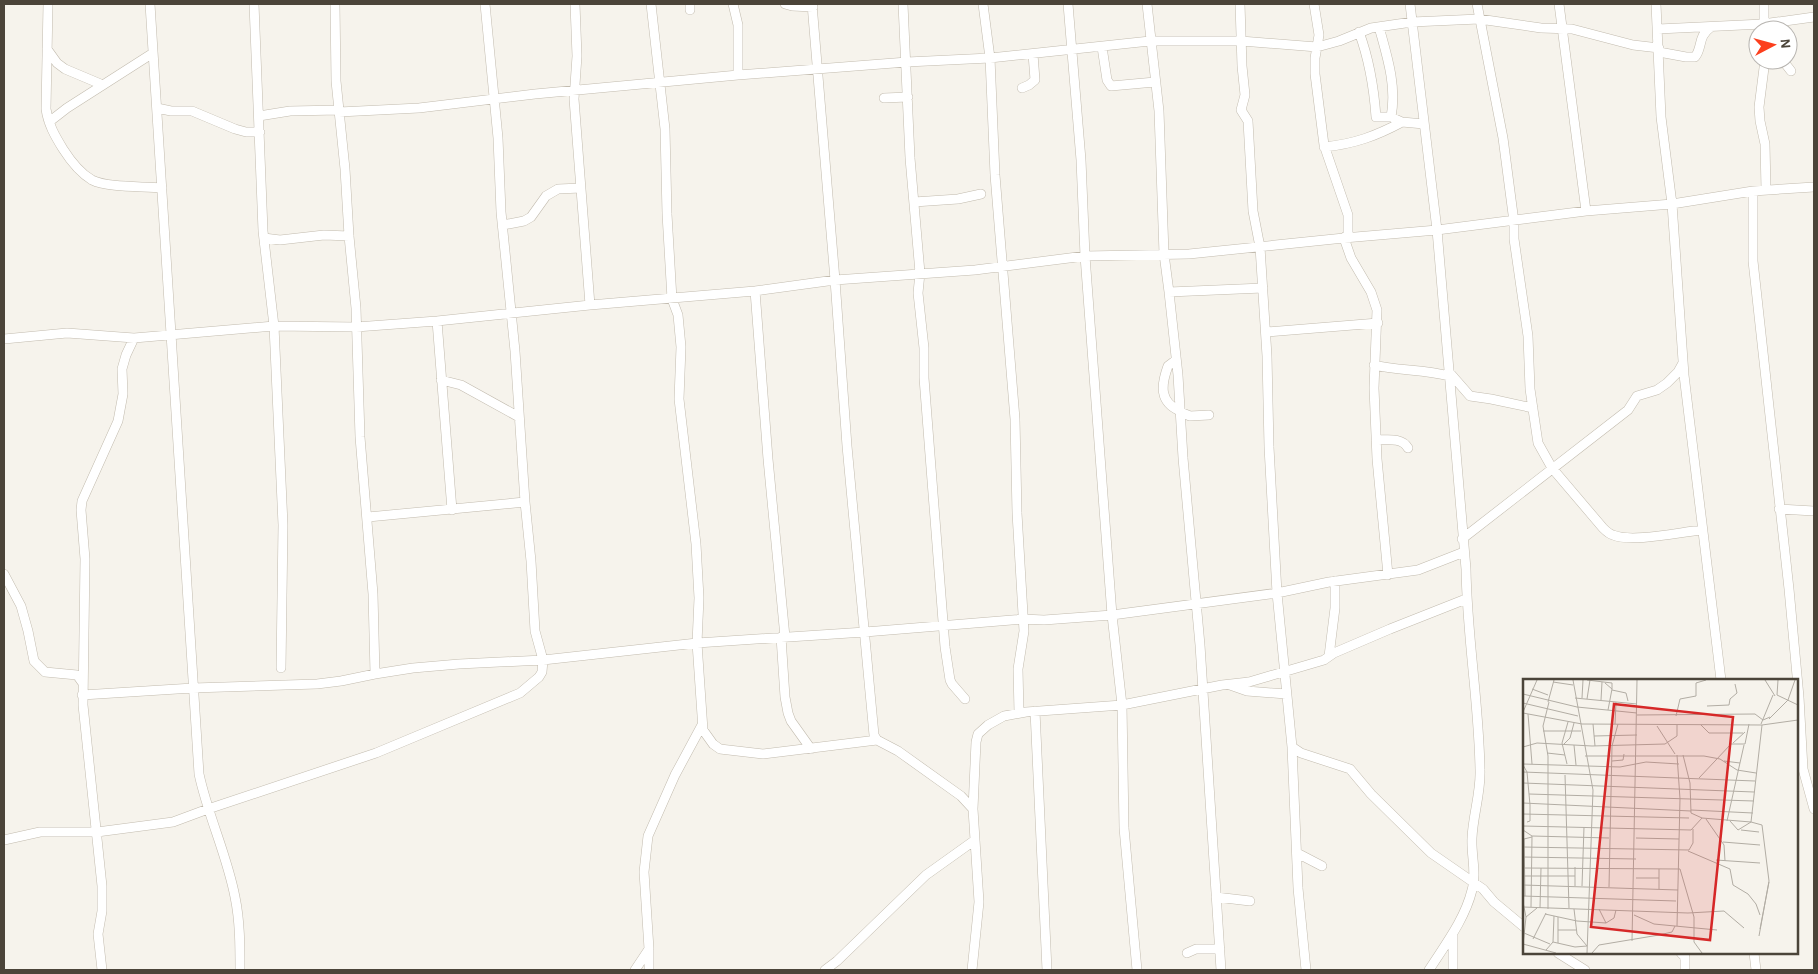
<svg xmlns="http://www.w3.org/2000/svg" width="1818" height="974" font-family="'Alegreya Sans',sans-serif">
<rect width="100%" height="100%" fill="#f6f3ec"/>
<g fill="none" stroke-linecap="round" stroke-linejoin="round">
<defs>
<path id="minor" d="M 48,4 L 46,109 C 48,124 55,136 63,149 C 70,160 80,173 92,180 C 108,188 144,186 162,188
M 150,4 L 199,774 C 208,816 227,855 235,897 C 240,921 240,946 240,970
M 254,4 L 263,231 L 274,326 L 283,525 L 281,668
M 335,4 L 336,81 L 345,169 L 349,236 L 356,308 L 360,437 L 373,594 L 375,674
M 575,4 L 577,56 L 574,99 L 590,305
M 651,4 L 665,129 L 667,214 L 672,299 L 678,315 L 681,347 L 679,399 L 696,544 L 699,598 L 697,643 L 703,730 L 713,744 L 720,749 L 763,754 L 877,740
M 690,4 L 690,10
M 733,4 L 738,25 L 738,75
M 785,4 L 792,6 L 813,7
M 812,4 L 835,280 L 847,446 L 874,735 L 877,740 L 898,751 L 961,796 L 973,809 L 979,902 L 972,970
M 903,4 L 910,158 L 920,273 L 918,293 L 924,348 L 924,378 L 945,647 L 950,680 L 952,684 L 965,699
M 983,4 L 990,58 L 995,175 L 1015,419 L 1017,513 L 1024,631 L 1018,669 L 1019,713
M 1068,4 L 1081,160 L 1085,256 L 1112,615 L 1122,705 L 1124,828 L 1137,970
M 1147,4 L 1159,111 L 1164,254 L 1169,292 L 1178,375 L 1183,458 L 1200,645 L 1221,970
M 1240,4 L 1242,66 L 1245,95 L 1241,110 L 1248,121 L 1253,211 L 1260,247 L 1267,356 L 1269,447 L 1277,593 L 1292,747 L 1298,888 L 1306,970
M 1314,4 L 1319,35 L 1315,58 L 1315,74 L 1324,145 L 1348,215 L 1348,234 L 1344,238 L 1351,258 L 1371,292 L 1377,310 L 1374,388 L 1377,459 L 1388,575
M 1410,4 L 1437,230 L 1466,569 C 1467,637 1479,703 1480,770 C 1481,792 1473,815 1472,838 C 1471,855 1477,874 1472,890 C 1465,919 1445,945 1429,970
M 1477,4 L 1503,138 L 1514,222 L 1514,239 L 1528,336 L 1530,389 L 1538,443 L 1552,468 L 1603,528 C 1606,531 1609,534 1613,535 C 1632,543 1680,532 1702,530
M 1559,4 L 1586,211
M 1656,4 L 1661,117 L 1672,204 L 1684,375 L 1721,680
M 1764,4 L 1764,30
M 1379,27 C 1387,56 1397,86 1391,117
M 1658,29 L 1763,24 L 1814,17
M 1359,32 C 1369,59 1374,89 1376,117 L 1391,117 L 1402,122 L 1424,124
M 1102,47 L 1107,80 L 1111,86 L 1155,82
M 47,49 L 57,63 L 65,69 L 103,85
M 1659,52 L 1686,57 L 1695,57 C 1703,47 1697,37 1711,27
M 1765,60 L 1759,107 L 1760,121 L 1765,144 L 1766,190
M 1776,60 L 1784,62 L 1791,71
M 1022,88 L 1029,85 L 1035,80 L 1033,54
M 884,98 L 908,97
M 157,108 L 171,111 L 192,111 L 235,129 L 246,132 L 260,132
M 339,112 L 419,108 L 535,94 L 738,75 L 907,62 L 990,58 L 1150,41 L 1241,41 L 1317,47 L 1339,41 L 1371,28 L 1412,22 L 1479,19 L 1541,28 L 1572,29 L 1633,45 L 1659,48
M 259,116 L 290,111 L 339,110
M 49,122 L 67,108 L 153,53
M 1324,147 C 1354,144 1376,136 1402,122
M 1753,191 L 1753,261 L 1789,589 L 1799,697 L 1803,769 L 1814,809
M 914,202 L 958,199 L 981,194
M 503,225 L 524,221 L 531,217 L 546,196 L 558,189 L 581,188
M 264,238 L 280,240 L 324,235 L 349,236
M 755,291 L 768,459 L 785,637
M 1169,292 L 1263,288
M 437,321 L 452,510
M 1266,332 L 1378,323
M 4,339 L 67,333 L 134,338 L 274,326 L 356,327 L 437,321 L 590,305 L 755,291 L 835,280 L 975,270 L 1085,256 L 1189,254 L 1344,238 L 1437,230 L 1586,211 L 1672,204 L 1753,191 L 1814,187
M 1176,360 L 1168,366 C 1161,385 1159,402 1180,411
M 1374,365 C 1398,371 1425,369 1449,376
M 1449,372 L 1470,396 L 1491,399 L 1533,408
M 441,380 L 461,385 L 519,417
M 1180,412 L 1190,416 L 1209,415
M 1376,440 C 1387,440 1402,437 1408,448
M 1779,509 L 1814,511
M 368,517 L 525,502
M 1462,539 L 1628,410 L 1637,396 L 1657,390 L 1667,383 L 1678,372 L 1683,363
M 4,574 L 21,606 L 28,631 L 34,661 L 45,672 L 77,675 L 82,682
M 781,637 L 785,697 L 788,713 L 791,721 L 811,749
M 1329,656 L 1335,608 L 1335,581
M 1230,685 L 1247,691 L 1286,694
M 82,695 L 193,688 L 317,684 L 341,681 L 375,674 L 413,668 L 459,664 L 543,660 L 697,643 L 865,632 L 1023,619 L 1044,620 L 1112,615 L 1277,593 L 1329,582 L 1418,570 L 1464,552
M 1035,711 L 1047,970
M 1292,747 L 1301,753 L 1350,769 L 1371,794 L 1431,853 L 1483,889 L 1494,902 L 1524,927
M 973,809 L 976,742 L 978,734 L 988,725 L 1004,716 L 1026,712 L 1122,705 L 1222,685 L 1249,682 L 1324,660 L 1334,653 L 1390,629 L 1466,599
M 4,840 L 40,832 L 97,832 L 173,822 L 208,809 L 376,753 L 520,693 L 539,677 L 542,672 L 543,660 L 535,631 L 531,561 L 525,502 L 515,351 L 501,212 L 498,138 L 485,4
M 1297,853 L 1322,866
M 1216,897 L 1250,901
M 1453,933 L 1453,970
M 649,950 L 649,970
M 1187,953 L 1196,949 L 1220,949
M 1558,953 L 1585,970
M 1681,953 L 1685,957 L 1685,970
M 1754,953 L 1756,970
M 102,970 L 98,934 L 102,911 L 102,886 L 83,705 L 85,559 L 81,510 L 82,501 L 118,421 L 123,394 L 122,369 L 126,355 L 134,338
M 635,970 L 649,949 L 644,872 L 648,836 L 675,775 L 702,725
M 825,970 L 837,961 L 926,875 L 975,840"/>
</defs>
<!-- minor casing -->
<use href="#minor" stroke="#c2bbae" stroke-width="10"/>
<!-- minor -->
<use href="#minor" stroke="#fff" stroke-width="9"/>
</g>
<!-- overview -->
<g transform="translate(1523 679)">
<rect width="275" height="275" fill="#f6f3ec"/>
<path fill="none" stroke="#b2ada4" stroke-width="1" d="M 50,1 L 70,111 L 64,274M 64,1 L 89,4 L 89,10M 242,1 L 252,17M 255,1 L 254,16 L 275,26M 30,3 L 50,6M 82,4 L 89,10 L 85,31M 9,10 L 25,16M 89,11 L 103,14 L 105,22M 0,15 L 54,28M 52,19 L 114,25M 59,19 L 60,1M 64,20 L 67,1M 78,21 L 79,3M 25,23 L 31,1M 0,24 L 55,37M 184,27 L 206,26 L 207,20 L 214,14 L 212,5M 54,28 L 114,34M 0,33 L 14,1M 0,34 L 59,45 L 239,46M 5,35 L 9,85M 114,36 L 232,35 L 240,41 L 247,38M 153,37 L 157,20 L 173,17 L 173,4 L 183,1M 246,40 L 265,21 L 272,1M 70,45 L 72,67M 92,45 L 93,23M 238,45 L 250,16M 178,46 L 186,54 L 220,54M 134,47 L 152,75M 20,52 L 58,52M 71,57 L 114,56M 210,64 L 222,53M 41,65 L 47,59 L 51,44M 51,66 L 53,86M 0,68 L 14,64 L 69,67 L 142,65 L 154,57 L 154,46M 24,74 L 42,76M 160,76 L 167,104 L 168,134 L 179,139M 62,77 L 181,77 L 197,80 L 214,91 L 233,94M 89,82 L 100,81 L 101,75M 201,82 L 217,84M 0,85 L 97,88 L 123,83 L 156,85M 44,85 L 39,64 L 45,43M 0,86 L 4,93 L 7,126 L 7,142 L 4,143M 0,93 L 232,102M 42,96 L 46,229M 176,99 L 208,65 L 222,65 L 226,45M 0,104 L 231,113M 6,115 L 231,122M 0,124 L 168,132M 168,131 L 230,134M 0,135 L 166,139M 183,140 L 201,166 L 202,182M 204,142 L 221,66M 207,142 L 215,151 L 228,143 L 239,146 L 246,202 L 236,257M 0,147 L 168,151 L 179,139 L 228,143 L 239,46 L 275,41M 0,151 L 9,157 L 8,228M 218,151 L 236,153M 9,157 L 86,159M 113,159 L 156,160M 200,163 L 237,166M 0,168 L 166,171 L 170,164 L 170,150M 165,172 L 207,190 L 210,206 L 225,215 L 233,225 L 237,236M 0,178 L 113,180M 193,181 L 237,184M 52,188 L 52,207M 0,189 L 157,190 L 171,238 L 171,263 L 179,274M 0,197 L 52,197M 113,199 L 136,199M 0,206 L 155,211M 59,207 L 61,148M 86,208 L 89,67 L 95,45M 136,210 L 136,190M 0,217 L 153,222M 2,217 L 1,160 L 9,158M 0,223 L 3,238M 0,228 L 165,234 L 201,232 L 221,249M 17,229 L 18,189M 25,230 L 25,77 L 20,47 L 26,23M 51,230 L 54,255 L 64,267M 76,230 L 83,244M 22,235 L 54,242 L 83,244 L 91,239 L 93,231M 111,236 L 131,245 L 194,251M 35,238 L 35,264M 154,247 L 157,120 L 154,76M 237,250 L 246,203M 35,251 L 53,251M 1,254 L 27,265M 10,260 L 23,234M 109,262 L 114,1M 30,263 L 52,268 L 64,267M 0,265 L 33,274M 0,266 L 3,238 L 14,229M 23,271 L 30,263 L 31,237M 69,274 L 76,266 L 136,256 L 149,253 L 152,247"/>
<path fill="#d62828" fill-opacity="0.15" stroke="#d62828" stroke-width="2.5" d="M 91,25 L 210,38 L 187,261 L 68,248 Z"/>
<rect width="275" height="275" fill="none" stroke="#4b4439" stroke-width="2.5"/>
</g>
<!-- border -->
<rect width="1818" height="974" fill="none" stroke="#4b4439" stroke-width="10"/>
<!-- north arrow -->
<g transform="translate(1773 45) rotate(84)"><circle r="24" fill="#ffffff" stroke="#b7b4b0"/>
<path d="M0-4L9 19L0 12L-9 19Z" fill="#fc3f1d"/>
<text y="-8" font-size="14" font-weight="bold" text-anchor="middle" fill="#4b4439">N</text>
</g>
</svg>
